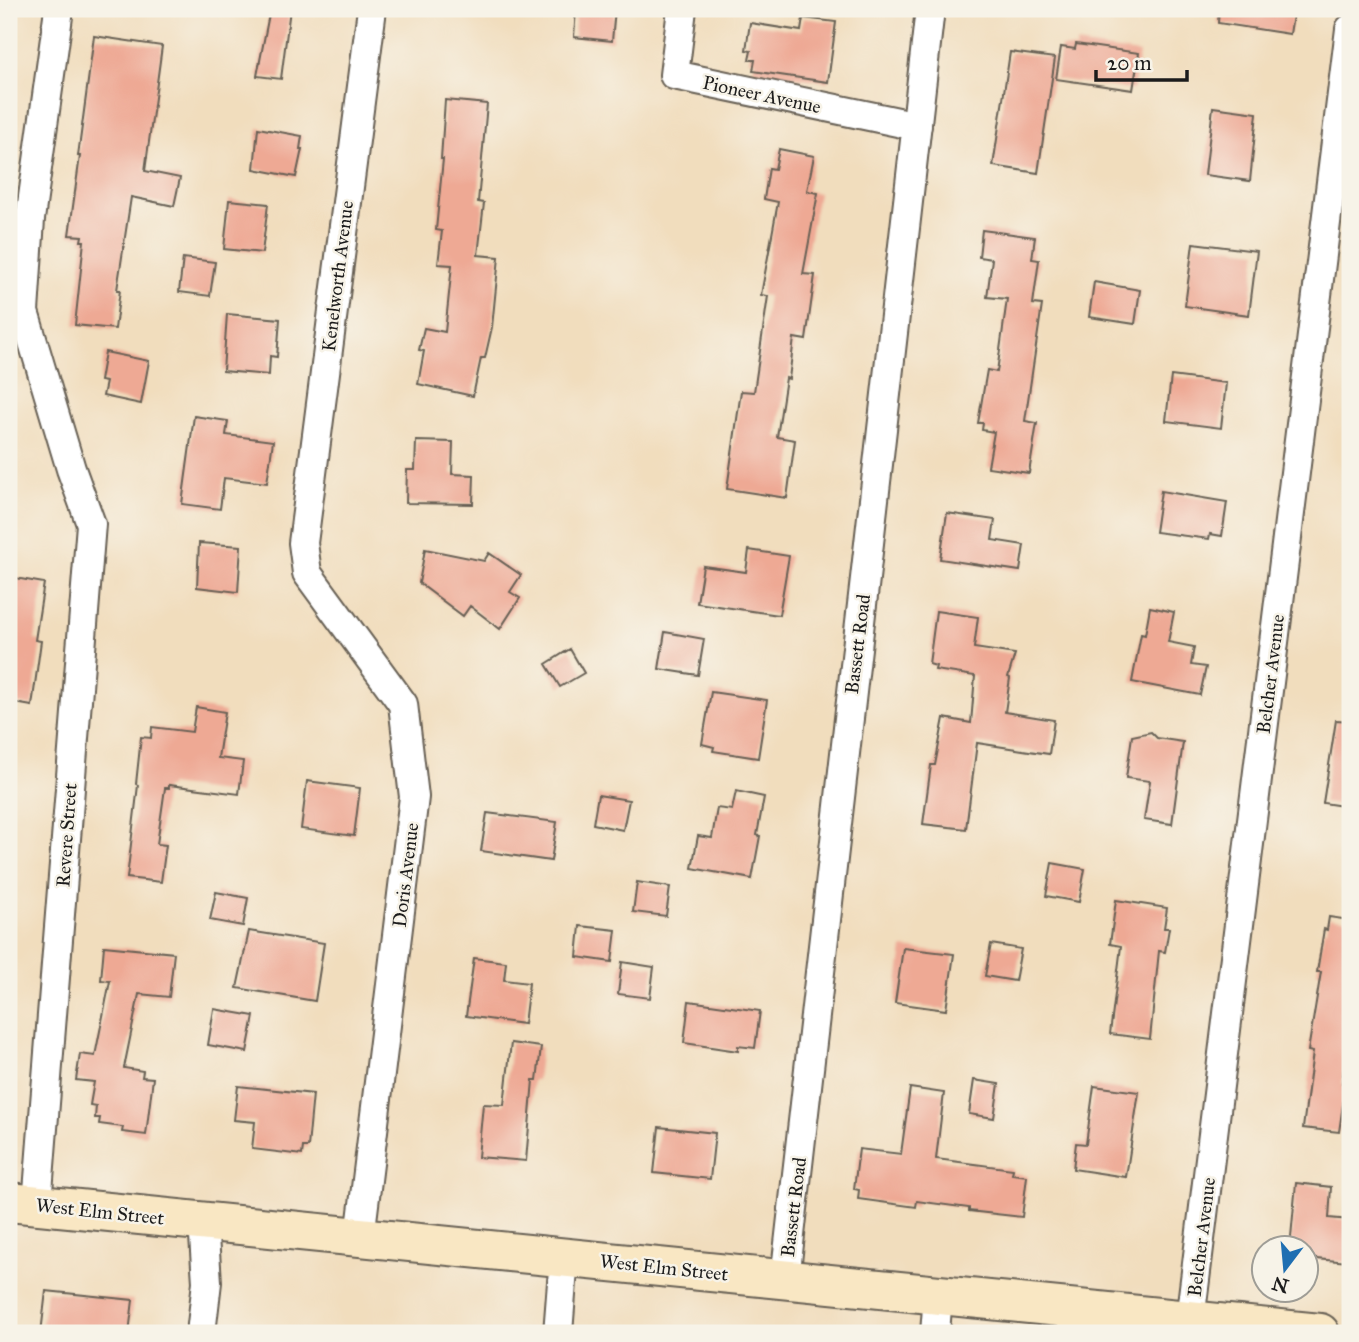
<svg xmlns="http://www.w3.org/2000/svg" width="1359" height="1342" font-family="'IM FELL Great Primer',serif">
<rect width="100%" height="100%" fill="#f7f3e8"/>
<filter id="ink" filterUnits="userSpaceOnUse"><feTurbulence type="fractalNoise" baseFrequency=".0143" numOctaves="2"/><feDisplacementMap in="SourceGraphic" scale="14" xChannelSelector="R" yChannelSelector="G"/><feConvolveMatrix kernelMatrix="1 2 1 2 8 2 1 2 1" color-interpolation-filters="sRGB"/></filter>
<filter id="wash" filterUnits="userSpaceOnUse"><feTurbulence type="fractalNoise" baseFrequency=".00686" numOctaves="4" result="noise"/><feDisplacementMap in="SourceGraphic" scale="28" xChannelSelector="R" yChannelSelector="G"/><feGaussianBlur stdDeviation="1.57" result="paint"/><feColorMatrix in="noise" values="0 0 0 0 0 0 0 0 0 0 0 0 0 0 0 0 0 1.4 0 .05"/><feComposite in="paint" operator="in"/></filter>
<g filter="url(#wash)">
<rect width="100%" height="100%" fill="#f1ddbd"/>
<g id="blocks">
<!-- building -->
<path fill="#eea994" d="M 270,9 L 290,9 L 281,79 L 257,76 Z
M 576,9 L 615,9 L 612,41 L 574,37 Z
M 1219,9 L 1294,9 L 1290,34 L 1218,23 Z
M 803,18 L 836,22 L 828,82 L 753,71 L 755,60 L 749,60 L 751,51 L 746,50 L 750,23 L 801,31 Z
M 94,36 L 162,46 L 145,171 L 180,178 L 174,206 L 131,197 L 117,290 L 120,290 L 115,329 L 75,325 L 84,241 L 81,241 L 82,236 L 69,235 L 80,156 L 78,156 Z
M 1076,44 L 1139,53 L 1133,90 L 1056,79 L 1061,47 L 1075,49 Z
M 1010,52 L 1055,58 L 1038,173 L 993,166 Z
M 445,100 L 487,104 L 478,202 L 484,203 L 478,255 L 499,257 L 492,327 L 485,358 L 481,358 L 473,396 L 418,384 L 424,351 L 419,350 L 424,328 L 445,332 L 452,265 L 438,264 L 442,231 L 436,230 L 443,159 L 441,159 Z
M 1213,107 L 1257,113 L 1250,181 L 1205,175 Z
M 258,128 L 302,136 L 300,149 L 302,149 L 296,177 L 254,169 Z
M 779,149 L 814,156 L 807,191 L 818,193 L 803,274 L 815,275 L 806,340 L 794,338 L 789,379 L 786,378 L 777,437 L 795,440 L 787,498 L 727,489 L 741,391 L 754,392 L 768,296 L 761,295 L 778,202 L 764,199 L 769,168 L 775,169 Z
M 229,200 L 268,204 L 262,253 L 224,249 Z
M 982,230 L 1035,237 L 1032,259 L 1039,260 L 1033,304 L 1042,305 L 1025,421 L 1037,423 L 1029,473 L 988,467 L 994,432 L 982,430 L 983,423 L 978,423 L 987,370 L 997,372 L 1007,299 L 987,297 L 992,259 L 979,257 Z
M 1193,243 L 1257,251 L 1249,315 L 1185,306 Z
M 183,258 L 215,262 L 210,296 L 179,292 Z
M 1094,282 L 1140,290 L 1135,324 L 1089,317 Z
M 227,314 L 280,319 L 277,357 L 270,356 L 269,375 L 223,371 Z
M 105,352 L 149,361 L 141,404 L 103,396 L 106,382 L 100,381 Z
M 1171,376 L 1226,383 L 1221,428 L 1166,421 Z
M 194,416 L 228,421 L 226,435 L 273,441 L 267,483 L 224,478 L 220,509 L 182,504 Z
M 416,441 L 453,442 L 452,474 L 474,475 L 473,504 L 406,503 L 407,470 L 415,470 Z
M 1161,491 L 1227,502 L 1222,536 L 1210,534 L 1209,539 L 1155,532 Z
M 947,513 L 995,520 L 992,540 L 1024,545 L 1020,571 L 940,559 Z
M 199,543 L 241,546 L 238,592 L 197,587 Z
M 425,549 L 484,561 L 489,553 L 521,575 L 510,592 L 520,598 L 500,629 L 470,606 L 463,616 L 419,583 Z
M 749,550 L 789,556 L 779,615 L 697,603 L 703,566 L 746,572 Z
M 9,577 L 44,583 L 35,640 L 41,641 L 32,706 L 9,702 Z
M 1150,607 L 1174,612 L 1168,642 L 1194,647 L 1191,665 L 1206,667 L 1200,695 L 1132,682 L 1141,634 L 1145,635 Z
M 936,611 L 978,617 L 974,648 L 1015,654 L 1008,677 L 1010,678 L 1005,712 L 1054,720 L 1049,754 L 977,743 L 966,829 L 923,824 L 931,765 L 935,765 L 944,718 L 971,723 L 975,676 L 935,670 L 936,666 L 929,664 Z
M 665,632 L 704,639 L 698,675 L 659,669 Z
M 570,649 L 584,673 L 560,687 L 546,664 Z
M 711,692 L 767,700 L 758,758 L 713,751 L 714,747 L 702,744 Z
M 196,707 L 225,712 L 218,758 L 243,761 L 239,794 L 169,785 L 169,788 L 165,788 L 157,844 L 166,845 L 161,882 L 127,878 L 138,785 L 136,784 L 141,737 L 151,738 L 152,727 L 192,732 Z
M 1336,720 L 1350,721 L 1350,807 L 1323,803 Z
M 1151,732 L 1157,738 L 1183,742 L 1172,824 L 1144,820 L 1150,781 L 1126,778 L 1132,736 Z
M 307,781 L 360,788 L 354,836 L 301,829 Z
M 736,791 L 764,797 L 757,835 L 760,836 L 752,879 L 692,868 L 698,836 L 712,838 L 717,808 L 732,810 Z
M 598,795 L 629,800 L 623,830 L 593,824 Z
M 487,813 L 557,822 L 551,861 L 481,851 Z
M 1052,863 L 1085,869 L 1079,902 L 1046,896 Z
M 637,882 L 670,887 L 666,916 L 633,912 Z
M 216,892 L 248,898 L 243,926 L 210,920 Z
M 1116,900 L 1167,908 L 1164,928 L 1169,928 L 1165,952 L 1159,951 L 1150,1039 L 1110,1034 L 1121,946 L 1110,944 Z
M 1329,917 L 1350,920 L 1350,1025 L 1342,1083 L 1346,1084 L 1339,1132 L 1303,1128 L 1313,1052 L 1308,1051 L 1321,972 L 1317,972 L 1324,929 L 1327,930 Z
M 580,926 L 616,930 L 612,962 L 577,957 Z
M 249,931 L 324,943 L 315,1001 L 237,988 Z
M 991,944 L 1021,949 L 1015,981 L 985,976 Z
M 104,946 L 174,953 L 169,997 L 139,994 L 124,1068 L 143,1071 L 142,1077 L 153,1078 L 146,1135 L 122,1132 L 123,1127 L 99,1124 L 100,1118 L 95,1118 L 96,1106 L 90,1105 L 94,1082 L 76,1080 L 80,1054 L 95,1056 L 110,981 L 101,980 Z
M 903,948 L 954,954 L 946,1010 L 895,1003 Z
M 474,958 L 506,962 L 504,980 L 529,983 L 524,1024 L 466,1016 Z
M 622,962 L 654,967 L 650,998 L 618,994 Z
M 689,1001 L 760,1011 L 755,1048 L 738,1046 L 738,1051 L 684,1043 Z
M 214,1009 L 254,1016 L 247,1052 L 208,1045 Z
M 511,1043 L 541,1047 L 537,1080 L 533,1080 L 526,1161 L 478,1157 L 483,1104 L 504,1105 Z
M 974,1080 L 999,1084 L 994,1118 L 969,1114 Z
M 238,1086 L 313,1094 L 308,1147 L 303,1147 L 302,1155 L 252,1149 L 255,1122 L 234,1120 Z
M 1094,1086 L 1139,1092 L 1126,1177 L 1073,1169 L 1076,1143 L 1086,1144 Z
M 910,1088 L 944,1093 L 936,1159 L 1013,1169 L 1012,1174 L 1027,1176 L 1022,1217 L 969,1211 L 969,1208 L 917,1201 L 916,1207 L 858,1199 L 859,1190 L 854,1189 L 859,1149 L 901,1154 Z
M 659,1127 L 715,1133 L 710,1179 L 654,1173 Z
M 1296,1183 L 1331,1187 L 1329,1218 L 1350,1220 L 1348,1262 L 1306,1258 L 1306,1248 L 1290,1248 Z
M 46,1291 L 133,1300 L 129,1333 L 41,1333 Z"/>
</g>
</g>
<g filter="url(#ink)">
<use href="#blocks" fill-opacity="0" stroke="#676054" stroke-width="2"/>
<g fill="none" stroke-linecap="round" stroke-linejoin="round">
<defs>
<path id="street" d="M 682,9 L 674,75 L 917,126
M 37,1204 L 91,524 L 71,469 L 24,312 L 30,219 L 59,9
M 360,1237 L 414,797 L 403,704 L 307,573 L 303,543 L 372,9
M 785,1279 L 930,9
M 1190,1320 L 1350,29
M 201,1333 L 207,1282 L 203,1221
M 558,1333 L 564,1257
M 935,1333 L 938,1295"/>
<path id="secondary" d="M 9,1202 L 1320,1333"/>
</defs>
<!-- street casing -->
<use href="#street" stroke="#676054" stroke-width="32"/>
<!-- secondary casing -->
<use href="#secondary" stroke="#676054" stroke-width="42"/>
<!-- street -->
<use href="#street" stroke="#fff" stroke-width="28"/>
<!-- secondary -->
<use href="#secondary" stroke="#f9e7c3" stroke-width="38"/>
</g>
</g>
<g text-anchor="middle" stroke-width="5" stroke-linejoin="round" paint-order="stroke">
<!-- street labels -->
<g font-size="19" fill="#1c1c1c" stroke="#f7f3e8">
<text transform="translate(762 94) rotate(12)" y="7">Pioneer Avenue</text>
<text transform="translate(337 276) rotate(-83)" y="7">Kenelworth Avenue</text>
<text transform="translate(857 644) rotate(-83)" y="7">Bassett Road</text>
<text transform="translate(1270 674) rotate(-83)" y="7">Belcher Avenue</text>
<text transform="translate(66 835) rotate(-86)" y="7">Revere Street</text>
<text transform="translate(405 875) rotate(-83)" y="7">Doris Avenue</text>
<text transform="translate(793 1207) rotate(-83)" y="7">Bassett Road</text>
<text transform="translate(100 1211) rotate(6)" y="7">West Elm Street</text>
<text transform="translate(1201 1237) rotate(-83)" y="7">Belcher Avenue</text>
<text transform="translate(664 1267) rotate(6)" y="7">West Elm Street</text>
</g>
</g>
<!-- margin -->
<rect width="1359" height="1342" fill="none" stroke="#f7f3e8" stroke-width="35"/>
<!-- north arrow -->
<g transform="translate(1285 1269) rotate(196)"><circle r="33" fill="#f7f3e8" stroke="#9f9d96" stroke-width="2"/>
<path d="M0-5L12 26L0 18L-12 26Z" fill="#1f6fb2"/>
<text y="-10" font-size="19" font-weight="bold" text-anchor="middle" fill="#1c1c1c">N</text>
</g>
<!-- scale -->
<path d="M1096 70v10h91v-10" fill="none" stroke="#1c1c1c" stroke-width="3.5"/>
<text x="1107" y="70" font-size="21" fill="#1c1c1c" stroke="#f7f3e8" stroke-width="5" paint-order="stroke">20 m</text>
</svg>
